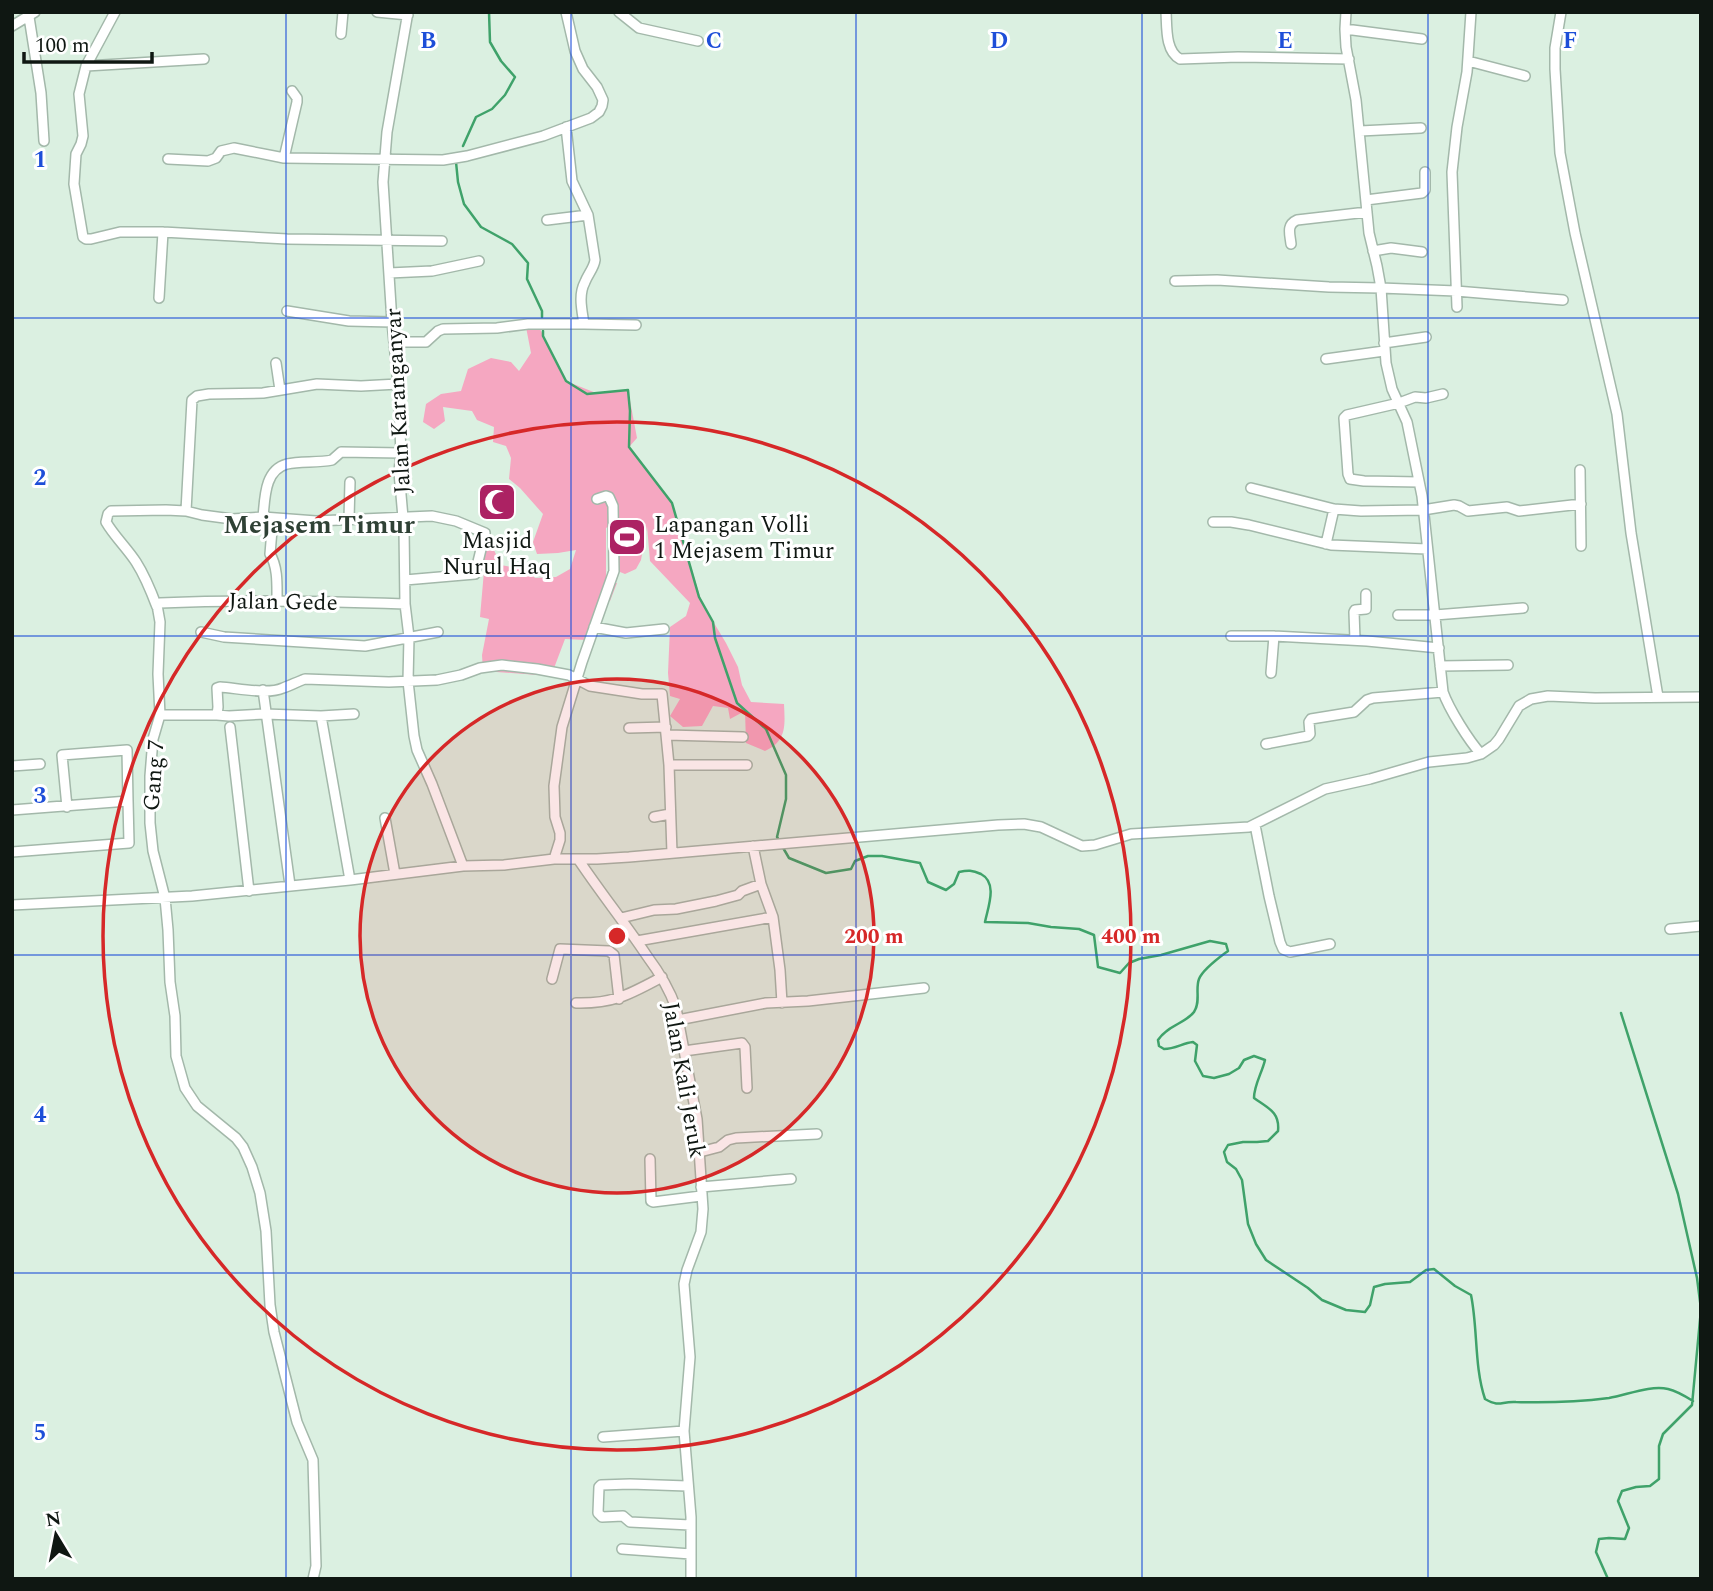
<svg xmlns="http://www.w3.org/2000/svg" width="1713" height="1591" font-family="Spectral,serif">
<rect width="100%" height="100%" fill="#dbf0e1"/>
<!-- green -->
<path fill="#f5a7c1" d="M 526,327 L 539,327 L 566,381 L 596,393 L 628,390 L 637,438 L 629,447 L 672,503 L 702,603 L 726,643 L 738,667 L 742,685 L 751,702 L 784,704 C 785,725 787,741 765,751 L 746,743 L 745,711 L 730,719 L 728,708 L 713,706 L 702,726 L 683,727 L 670,716 L 680,699 L 670,696 L 668,673 L 670,627 L 686,616 L 690,603 L 650,561 L 647,526 L 641,560 L 636,569 L 625,574 L 610,568 L 616,522 L 606,528 L 606,582 L 617,583 L 610,601 L 600,602 L 586,640 L 565,639 L 551,676 L 483,671 L 482,655 L 489,619 L 480,617 L 484,571 L 481,553 L 493,548 L 501,565 L 528,570 L 535,578 L 556,577 L 570,569 L 576,550 L 558,553 L 537,554 L 533,542 L 543,514 L 520,488 L 509,479 L 511,458 L 506,446 L 493,442 L 494,427 L 477,420 L 472,411 L 443,407 L 445,421 L 434,429 L 423,422 L 426,404 L 441,394 L 461,391 L 468,369 L 491,358 L 511,362 L 519,371 L 531,353 Z"/>
<g fill="none" stroke-linecap="round" stroke-linejoin="round">
<!-- stream -->
<path stroke="#3fa26a" stroke-width="2.5" d="M 463,146 L 476,117 L 492,109 L 505,95 L 515,77 L 501,61 L 490,42 L 489,12
M 456,162 L 458,182 L 464,204 L 481,227 L 512,244 L 528,263 L 527,279 L 542,311 L 542,317
M 543,331 L 543,336 L 566,381 L 587,394 L 628,390 L 630,411 L 629,447 L 672,503 L 699,597 L 713,622 L 715,638 L 737,703 L 766,729 L 786,775 L 786,799 L 777,837 L 779,840
M 782,846 L 789,858 L 826,873 L 851,869 L 855,861 L 868,856 L 882,856 L 920,863 L 928,882 L 946,890 L 954,884 L 959,872 C 968,870 972,870 981,874 C 998,883 988,907 985,922 L 1028,923 L 1051,927 L 1079,929 L 1094,935 L 1098,967 L 1120,973 L 1129,963 L 1139,959 L 1161,955 L 1210,941 L 1226,944 L 1228,951 C 1220,957 1203,969 1199,979 C 1195,989 1201,1002 1194,1012 C 1186,1023 1168,1025 1158,1040 L 1159,1046 L 1164,1049 C 1175,1049 1183,1043 1193,1042 L 1197,1045 L 1195,1061 L 1203,1076 L 1214,1078 L 1229,1074 L 1239,1068 L 1244,1060 L 1254,1056 L 1265,1060 C 1262,1073 1254,1085 1254,1098 C 1268,1108 1280,1112 1278,1131 L 1268,1141 L 1257,1142 L 1243,1142 L 1228,1145 L 1224,1152 L 1227,1162 L 1236,1169 L 1242,1180 L 1248,1224 L 1256,1244 L 1266,1260 L 1308,1288 L 1322,1300 L 1346,1310 L 1365,1312 L 1370,1305 L 1374,1287 L 1385,1284 L 1410,1282 L 1426,1270 L 1434,1269 L 1455,1286 L 1471,1295 C 1478,1329 1474,1366 1485,1399 C 1501,1408 1500,1401 1516,1402 C 1548,1403 1577,1402 1609,1398 C 1627,1395 1650,1385 1668,1389 C 1677,1391 1685,1396 1693,1401
M 1608,1579 L 1596,1552 L 1599,1539 L 1609,1538 L 1625,1539 L 1629,1528 L 1618,1501 L 1622,1491 L 1636,1487 L 1650,1486 L 1659,1479 L 1659,1446 L 1663,1434 L 1692,1405 L 1701,1309 L 1697,1278 L 1678,1194 L 1621,1013"/>
<defs>
<path id="minor" d="M 115,12 L 86,66 L 79,94 L 83,136 L 81,144 L 76,154 L 74,184 L 83,237 L 86,239 L 91,239 L 120,232 L 163,232 L 287,239 L 442,241
M 377,12 L 408,15
M 408,12 L 387,132 L 383,182 L 392,322 L 398,384 L 401,453 L 399,472 L 404,529 L 405,604 L 409,637 L 408,681 L 414,736 L 417,750 L 432,784 L 463,866
M 619,12 L 639,28 L 698,41
M 1166,12 C 1167,27 1165,51 1180,59 L 1238,57 L 1349,59
M 1346,12 L 1345,29 L 1346,47 L 1356,100 L 1369,233 L 1377,266 L 1381,288 L 1386,363 L 1392,389 L 1407,422 L 1422,496 L 1443,692 C 1449,709 1469,741 1481,754
M 1561,12 L 1555,48 L 1555,69 L 1560,153 L 1575,233 L 1617,414 L 1631,533 L 1658,697
M 29,17 L 41,93 L 44,141
M 12,26 L 35,12
M 1345,29 L 1422,39
M 341,34 L 343,12
M 1468,61 L 1525,76
M 86,66 L 204,59
M 1360,131 L 1421,128
M 284,158 L 297,102 L 297,98 L 292,91
M 168,159 L 208,161 L 216,158 L 221,151 L 234,148 L 284,158 L 443,160 L 467,156 L 543,136 L 591,118 L 599,112 L 602,106 L 603,100 L 597,87 L 583,69 L 575,51 L 566,12
M 1366,200 L 1422,193 L 1425,190 L 1425,172
M 547,220 L 588,215
M 1291,244 C 1290,234 1286,225 1297,220 L 1367,212
M 1373,251 L 1391,248 L 1422,252
M 389,273 L 432,271 L 479,261
M 1175,281 L 1217,280 L 1329,287 L 1381,288 L 1456,291 L 1563,300
M 159,298 L 163,232
M 1457,307 L 1452,172 L 1457,127 L 1467,72 L 1471,12
M 287,311 L 349,321 L 392,322
M 584,324 L 636,325
M 394,342 L 426,342 L 438,331 L 443,329 L 497,328 L 528,324 L 584,324 C 582,310 578,295 585,282 C 588,274 594,268 595,260 L 588,215 L 572,181 L 566,127
M 1384,343 L 1426,337
M 1326,359 L 1384,351
M 276,363 L 280,390
M 1580,470 L 1581,546
M 1419,482 L 1364,481 L 1350,479 L 1348,474 L 1344,418 L 1347,415 L 1399,403 L 1415,397 L 1426,398 L 1443,394
M 1251,488 L 1334,509 L 1361,511 L 1423,510 L 1454,505 L 1459,506 L 1468,511 L 1507,507 L 1519,511 L 1581,504
M 186,511 L 192,400 L 197,396 L 209,394 L 263,393 L 317,384 L 361,386 L 398,384
M 263,517 C 265,499 264,470 287,464 C 300,461 318,463 332,460 L 341,452 L 401,453
M 273,518 L 270,554 C 278,567 277,585 277,600
M 349,519 L 350,482
M 1213,522 L 1231,522 L 1249,525 L 1331,545 L 1427,549
M 1326,544 L 1334,509
M 157,607 C 151,591 145,576 136,562 C 127,548 114,536 106,522 L 108,514 L 111,511 L 166,510 L 186,511 L 202,515 L 232,519 L 263,517 L 316,521 L 432,516 L 456,521 L 485,533 L 475,574 L 405,580
M 1398,615 L 1435,615 L 1523,608
M 594,627 L 626,633 L 664,629
M 201,632 L 224,637 L 365,646 L 438,632
M 1231,636 L 1274,636 L 1367,641 L 1439,648
M 1355,640 L 1354,612 L 1355,610 L 1366,609 L 1366,594
M 1440,666 L 1508,665
M 1271,673 L 1274,636
M 263,690 L 290,885
M 160,715 L 217,715 L 218,707 L 217,688 L 220,687 C 237,688 268,695 283,688 C 291,685 297,682 305,679 L 389,682 L 437,680 L 461,675 L 480,668 L 502,665 L 537,669 L 569,675 L 590,686 L 642,694 L 662,694 L 669,765 L 672,853
M 217,715 L 229,716 L 265,714 L 321,716 L 354,714
M 321,716 L 350,880
M 230,727 L 249,891
M 629,728 L 666,727
M 667,735 L 743,737
M 1266,744 L 1308,736 L 1310,734 L 1309,722 L 1311,719 L 1354,712 L 1367,700 L 1373,698 L 1443,692
M 669,765 L 747,765
M 12,766 L 40,764
M 67,807 L 62,755 L 127,750 L 128,801
M 12,810 L 128,801 L 129,843 L 12,852
M 654,817 L 670,814
M 385,818 L 395,874
M 1255,825 L 1269,896 L 1280,942 L 1283,949 L 1290,952 L 1330,944
M 753,846 L 761,884 L 773,917 L 780,970 L 782,1003
M 554,859 L 560,840 L 560,833 L 555,817 L 554,786 L 562,727 L 582,662 L 614,571 L 613,506 L 609,497 L 606,496 L 597,499
M 578,859 C 600,892 625,923 647,956 C 659,972 669,988 676,1008 L 697,1119 L 703,1209 L 701,1232 L 687,1270 L 684,1284 L 690,1357 L 684,1431 L 691,1517 L 691,1579
M 12,905 L 192,896 L 350,880 L 463,866 L 504,865 L 554,859 L 597,859 L 629,857 L 998,825 L 1024,824 L 1041,827 L 1082,846 L 1095,845 L 1131,834 L 1249,827 L 1325,789 L 1370,779 L 1429,762 L 1467,758 L 1481,754 L 1494,745 L 1499,739 L 1519,706 L 1531,699 L 1548,696 L 1595,698 L 1701,697
M 621,918 L 654,910 L 676,909 L 716,901 L 738,895 L 742,891 L 761,884
M 1670,929 L 1701,926
M 637,941 L 773,917
M 552,979 L 560,949 L 609,951 L 614,955 L 619,999
M 576,1003 C 614,1004 630,994 662,977
M 678,1020 L 766,1003 L 808,1001 L 924,988
M 684,1051 L 742,1043 L 745,1047 L 747,1088
M 700,1152 L 719,1147 L 728,1140 L 736,1138 L 817,1134
M 650,1159 L 651,1201 L 653,1202 L 701,1196
M 701,1187 L 791,1179
M 603,1437 L 684,1431
M 687,1486 L 630,1484 L 601,1485 L 599,1487 L 598,1513 L 602,1517 L 623,1516 L 630,1522 L 690,1525
M 622,1549 L 691,1554
M 313,1579 L 316,1566 L 313,1460 L 297,1422 L 274,1332 L 270,1305 L 266,1231 L 260,1193 L 252,1167 L 243,1147 L 236,1138 L 197,1106 L 185,1088 L 176,1056 L 175,1016 L 170,982 L 168,930 L 165,898 L 153,851 L 150,823 L 150,776 L 153,739 L 160,715 L 158,674 L 160,622 L 157,605 L 160,603 C 242,599 323,601 405,604"/>
</defs>
<!-- minor casing -->
<use href="#minor" stroke="#a3b8aa" stroke-width="12"/>
<!-- minor -->
<use href="#minor" stroke="#fff" stroke-width="9"/>
</g>
<!-- grid -->
<path fill="none" stroke="#1d4ed8" stroke-width="2" stroke-opacity="0.55" d="M 286,12 L 286,1579M 571,12 L 571,1579M 856,12 L 856,1579M 1142,12 L 1142,1579M 1428,12 L 1428,1579M 12,318 L 1701,318M 12,636 L 1701,636M 12,955 L 1701,955M 12,1273 L 1701,1273"/>
<!-- distance rings -->
<circle cx="617" cy="936" r="257" fill="#d62828" fill-opacity=".12"/>
<g fill="none" stroke="#d62828" stroke-width="3.5">
<circle cx="617" cy="936" r="257"/>
<circle cx="617" cy="936" r="514"/>
</g>
<!-- icons -->
<defs>
<symbol id="mosque-square" viewBox="-11 -11 22 22"><rect x="-9" y="-9" width="18" height="18" rx="4" fill="#ac2263" stroke="#fff"/><path d="M3.5-4.9A6 6 0 1 0 3.5 4.9A5 5 0 1 1 3.5-4.9Z" fill="#fff"/></symbol>
<symbol id="stadium-square" viewBox="-11 -11 22 22"><rect x="-9" y="-9" width="18" height="18" rx="4" fill="#ac2263" stroke="#fff"/><path d="M0-5a6.5 5 0 1 0 0 10a6.5 5 0 1 0 0-10ZM-3.5-1.8h7v3.6h-7Z" fill="#fff"/></symbol>
</defs>
<g fill-rule="evenodd">
<use href="#mosque-square" x="475" y="480" width="44" height="44"/>
<use href="#stadium-square" x="605" y="515" width="44" height="44"/>
</g>
<g text-anchor="middle" stroke-width="6" stroke-linejoin="round" paint-order="stroke">
<!-- street labels -->
<g font-size="23" fill="#0f1712" stroke="#fff">
<text transform="translate(397 401) rotate(-93)" y="8">Jalan Karanganyar</text>
<text transform="translate(283 601) rotate(1)" y="8">Jalan Gede</text>
<text transform="translate(153 775) rotate(-86)" y="8">Gang 7</text>
<text transform="translate(685 1080) rotate(80)" y="8">Jalan Kali Jeruk</text>
</g>
<!-- poi labels -->
<g font-size="23" fill="#0f1712" stroke="#fff" text-anchor="start">
<text x="654" y="532">Lapangan Volli<tspan x="654" dy="26">1 Mejasem Timur</tspan></text>
<text x="497" y="548" text-anchor="middle">Masjid<tspan x="497" dy="26">Nurul Haq</tspan></text>
</g>
<!-- quarter labels -->
<g font-size="26" font-weight="bold" fill="#2f4135" stroke="#fff">
<text x="319" y="533">Mejasem Timur</text>
</g>
</g>
<g font-size="23" text-anchor="middle" font-weight="bold" fill="#1d4ed8" stroke="#fff" stroke-width="6" stroke-linejoin="round" paint-order="stroke">
<text x="428" y="48">B</text>
<text x="714" y="48">C</text>
<text x="999" y="48">D</text>
<text x="1285" y="48">E</text>
<text x="1570" y="48">F</text>
<text x="40" y="167">1</text>
<text x="40" y="485">2</text>
<text x="40" y="803">3</text>
<text x="40" y="1122">4</text>
<text x="40" y="1440">5</text>
</g>
<circle cx="617" cy="936" r="10" fill="#d62828" stroke="#fff" stroke-width="3.5"/>
<g font-size="21" text-anchor="middle" font-weight="bold" fill="#d62828" stroke="#fff" stroke-width="6" stroke-linejoin="round" paint-order="stroke">
<text x="874" y="943">200 m</text>
<text x="1131" y="943">400 m</text>
</g>
<!-- border -->
<rect width="1713" height="1591" fill="none" stroke="#0f1712" stroke-width="28"/>
<!-- north arrow -->
<g transform="translate(56 1535) rotate(350)" stroke="#ffffff" stroke-width="5" paint-order="stroke">
<path d="M0-5L12 26L0 18L-12 26Z" fill="#0f1712"/>
<text y="-10" font-size="19" font-weight="bold" text-anchor="middle" fill="#0f1712">N</text>
</g>
<!-- scale -->
<path d="M24 52v10h128v-10" fill="none" stroke="#0f1712" stroke-width="3.5"/>
<text x="35" y="52" font-size="21" fill="#0f1712" stroke="#ffffff" stroke-width="5" paint-order="stroke">100 m</text>
</svg>
